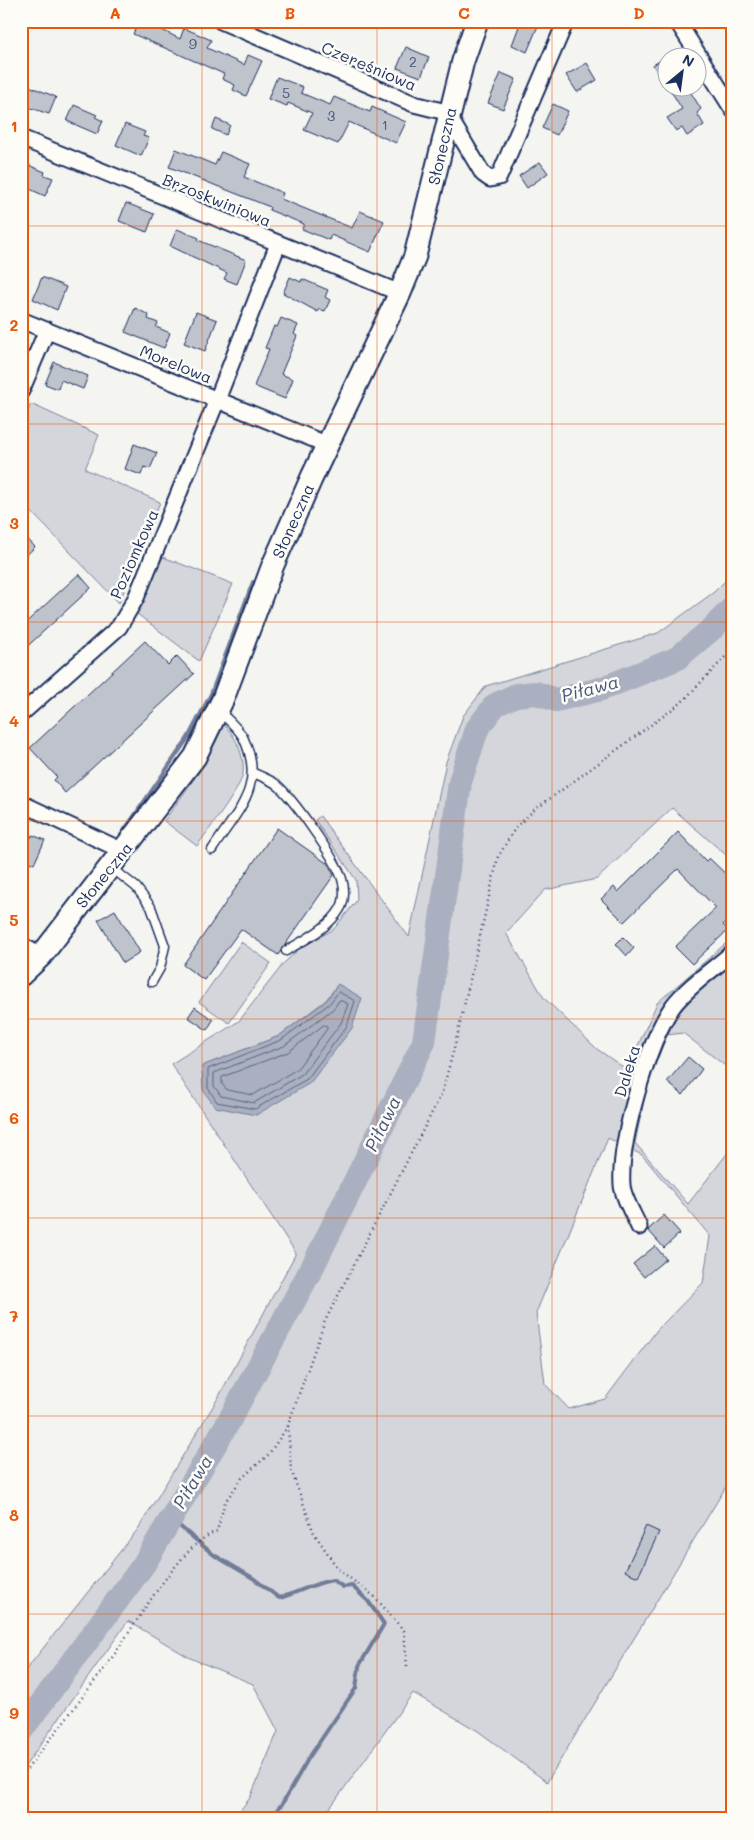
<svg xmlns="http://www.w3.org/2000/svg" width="754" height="1840" font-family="Mali,sans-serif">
<rect width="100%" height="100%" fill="#f4f4f1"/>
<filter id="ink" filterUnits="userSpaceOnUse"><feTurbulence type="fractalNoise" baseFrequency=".02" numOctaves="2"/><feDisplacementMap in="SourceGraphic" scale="10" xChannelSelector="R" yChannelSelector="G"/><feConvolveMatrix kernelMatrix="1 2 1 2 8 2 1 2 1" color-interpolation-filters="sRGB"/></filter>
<g filter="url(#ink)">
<!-- green -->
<path fill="#d4d6db" stroke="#78829c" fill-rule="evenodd" d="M 31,404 L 99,435 L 85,469 L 160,502 L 119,603 L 21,501 L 21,425 Z
M 163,557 L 233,584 L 199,661 L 136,613 Z
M 733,573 L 733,861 L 672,808 L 597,879 L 545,890 L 506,933 L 544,998 L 597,1049 L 627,1070 L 657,1003 L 733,937 L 733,1072 L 683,1033 L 667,1035 L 649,1077 L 635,1143 L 688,1204 L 733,1146 L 733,1475 L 547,1782 L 478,1731 L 413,1693 L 322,1819 L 233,1819 L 250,1798 L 278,1731 L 253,1684 L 190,1658 L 128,1621 L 21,1772 L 21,1676 L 138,1529 L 218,1398 L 296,1253 L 171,1064 L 239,1021 L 284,963 L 299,949 L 334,929 L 357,900 L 356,880 L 315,820 L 320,816 L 409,937 L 446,762 L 463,716 L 486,686 L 658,633 L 714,592 ZM 338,984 L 256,1115 L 202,1066 L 279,1036 L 326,1000 ZM 608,1138 L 642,1155 L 710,1236 L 703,1283 L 657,1330 L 605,1399 L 569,1409 L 545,1384 L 536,1313 Z
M 223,724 C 235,734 245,756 243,773 C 240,791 208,830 197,846 L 164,821 L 202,768 Z
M 241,942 L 271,963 L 229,1023 L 199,1002 Z"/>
<!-- water -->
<path fill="#aab0bf" stroke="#717c98" d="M 338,984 L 362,998 L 352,1028 L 310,1083 L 256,1115 L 215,1107 L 203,1090 L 202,1066 L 279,1036 L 326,1001 Z"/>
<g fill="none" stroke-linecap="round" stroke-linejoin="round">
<!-- shore -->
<path stroke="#546385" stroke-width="1" d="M 339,992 L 355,1001 L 347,1026 L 307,1079 L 255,1109 L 217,1102 L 208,1088 L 208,1069 L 281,1040 L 329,1004 Z
M 340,1000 L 348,1004 L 341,1023 L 302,1074 L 254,1103 L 221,1096 L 214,1086 L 214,1073 L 284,1046 L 333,1009 Z
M 324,1025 L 327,1026 L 327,1029 L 297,1069 L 253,1095 L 227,1090 L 222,1084 L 222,1077 L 288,1052 Z"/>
<!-- stream -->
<path stroke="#717c98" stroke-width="4" d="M 124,831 L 188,738 L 211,694 L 253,582
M 171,1519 L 214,1555 L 253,1578 L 279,1598 C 298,1593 313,1583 333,1580 L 343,1587 L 352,1586 L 368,1601 L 384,1624 L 359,1666 L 356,1688 L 308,1759 L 282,1804 L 269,1819"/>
<!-- river -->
<path stroke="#aab0bf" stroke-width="24" d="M 21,1731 L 144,1564 L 229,1421 L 314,1264 L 424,1042 L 460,782 L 477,729 L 495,705 L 516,695 L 536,693 L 556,700 L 601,689 L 676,659 L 713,628 L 733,607"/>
</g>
<!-- building -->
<path fill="#bfc3cc" stroke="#1b2f5e" d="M 139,21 L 151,21 L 162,26 L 160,29 L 180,39 L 184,28 L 211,40 L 207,48 L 244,65 L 248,55 L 262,61 L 246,96 L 233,90 L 235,85 L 222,79 L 224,74 L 133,34 Z
M 521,21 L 540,21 L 527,52 L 512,45 Z
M 406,47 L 429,57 L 421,77 L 397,68 Z
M 666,57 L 666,88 L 653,65 Z
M 587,63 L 597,80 L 577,92 L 566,75 Z
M 501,73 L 516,79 L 503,109 L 488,103 Z
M 277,77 L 303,87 L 301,93 L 330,105 L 334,97 L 370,112 L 372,107 L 406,122 L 396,143 L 349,122 L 338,144 L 304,130 L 312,113 L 288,103 L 287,106 L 268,99 Z
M 29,86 L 56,97 L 49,114 L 22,105 Z
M 669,88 L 688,88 L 701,109 L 697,113 L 704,125 L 687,136 L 682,128 L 676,131 L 667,118 L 682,109 Z
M 553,104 L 568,111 L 557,135 L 542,128 Z
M 74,105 L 97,115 L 95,117 L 103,121 L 97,134 L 67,121 Z
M 216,119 L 230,125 L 226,135 L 212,129 Z
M 125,124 L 145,132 L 143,136 L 149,138 L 141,156 L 116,145 Z
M 176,149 L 215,165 L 221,152 L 250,164 L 244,177 L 283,193 L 281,199 L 352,228 L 360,211 L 384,221 L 370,252 L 331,235 L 329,240 L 302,229 L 304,224 L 269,210 L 270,207 L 169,167 Z
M 21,162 L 45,172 L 44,175 L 53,178 L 45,196 L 21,185 Z
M 540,162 L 548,173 L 527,188 L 519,176 Z
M 126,203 L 154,214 L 147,232 L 119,221 Z
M 177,229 L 199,238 L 198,240 L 246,260 L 237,284 L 224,279 L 227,273 L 170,246 Z
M 42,277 L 66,287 L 57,310 L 33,299 Z
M 290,277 L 301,282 L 302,279 L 328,290 L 325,297 L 330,300 L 325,311 L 319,309 L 318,312 L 283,293 Z
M 135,308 L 149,315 L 148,319 L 158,323 L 156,327 L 170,333 L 164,348 L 125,332 Z
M 196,312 L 217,320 L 205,351 L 184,343 Z
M 281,318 L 298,325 L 294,334 L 297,336 L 281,374 L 293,379 L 285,399 L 254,386 L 269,349 L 265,348 L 274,326 L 277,327 Z
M 54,362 L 88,376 L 83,389 L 61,380 L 58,389 L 45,384 Z
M 134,444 L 157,453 L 150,469 L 144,467 L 141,475 L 125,469 Z
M 21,532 L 35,547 L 21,560 Z
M 79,574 L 91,588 L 21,652 L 21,627 Z
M 145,641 L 168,665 L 177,656 L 194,674 L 65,793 L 54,780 L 57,777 L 30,748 Z
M 277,828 L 328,864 L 334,875 L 278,955 L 241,929 L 204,980 L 183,965 Z
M 678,832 L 706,861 L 709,858 L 733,881 L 733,914 L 723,925 L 728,930 L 692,964 L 675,947 L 716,908 L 678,869 L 624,922 L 601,899 L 614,887 L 618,892 Z
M 32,835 L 45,840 L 34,864 L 21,858 L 21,839 L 25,840 L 27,836 L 31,838 Z
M 115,910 L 140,952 L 123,963 L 98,920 Z
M 623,937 L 634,948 L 627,956 L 616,944 Z
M 195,1007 L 213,1020 L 207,1030 L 188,1017 Z
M 688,1057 L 702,1069 L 683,1095 L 667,1082 Z
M 664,1215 L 680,1233 L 664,1248 L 648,1230 Z
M 655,1246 L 666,1259 L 644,1277 L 633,1264 Z
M 646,1526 L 659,1532 L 638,1577 L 625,1571 Z"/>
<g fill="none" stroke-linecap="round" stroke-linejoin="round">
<defs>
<path id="lane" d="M 252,772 C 259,776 269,779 276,784 C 292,797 336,859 342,879 C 345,888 345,901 340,909 C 329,928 304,940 286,951
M 212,850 C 237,810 267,787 243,737 C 238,728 227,719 219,711
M 112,868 L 136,887 L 151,907 L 165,946 L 160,968 L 152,982"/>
<path id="street" d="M 221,21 L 414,104 L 450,113
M 677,21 L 733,110
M 449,117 L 483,174 L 490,179 L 499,177 L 566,21
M 21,138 L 400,293
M 21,320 L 328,445
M 21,391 L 47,330
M 21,714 L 119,627 L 136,598 L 217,400 L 278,244
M 21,803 L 123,851
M 21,945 L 41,956
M 639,1227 C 634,1215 623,1198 622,1185 C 619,1142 648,1041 673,1006 C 688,986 714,969 733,952"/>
<path id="secondary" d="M 21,975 L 41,956 L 195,757 L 223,699 L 273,565 L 312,477 L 400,293 L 415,256 L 463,61 L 477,21"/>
</defs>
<!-- lane casing -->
<use href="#lane" stroke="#1b2f5e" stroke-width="11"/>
<!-- street casing -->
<use href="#street" stroke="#1b2f5e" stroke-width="19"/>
<!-- secondary casing -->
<use href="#secondary" stroke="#1b2f5e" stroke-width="25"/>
<!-- path -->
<path stroke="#1b2f5e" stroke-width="2.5" stroke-dasharray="1 4" stroke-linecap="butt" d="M 407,1666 L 404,1631 L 375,1597 L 338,1569 L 314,1533 L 291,1470 L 288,1425 L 325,1321 L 442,1093 L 457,1037 L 498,857 L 516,827 L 533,811 L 681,703 L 733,649
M 21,1777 C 50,1739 80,1701 109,1662 C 133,1629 180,1544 217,1531 L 225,1502 L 242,1478 L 268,1455 L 288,1426"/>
<!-- lane -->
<use href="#lane" stroke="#fdfcf7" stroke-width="8"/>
<!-- street -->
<use href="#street" stroke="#fdfcf7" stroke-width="15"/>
<!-- secondary -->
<use href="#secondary" stroke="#fdfcf7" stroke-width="21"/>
</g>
</g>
<!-- grid -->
<path fill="none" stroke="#e8590c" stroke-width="1" stroke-opacity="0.55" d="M 202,21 L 202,1819M 377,21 L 377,1819M 552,21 L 552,1819M 21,226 L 733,226M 21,424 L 733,424M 21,622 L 733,622M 21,821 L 733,821M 21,1019 L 733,1019M 21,1218 L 733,1218M 21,1416 L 733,1416M 21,1614 L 733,1614"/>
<g text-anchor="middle" stroke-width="5" stroke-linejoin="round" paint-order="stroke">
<!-- number labels -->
<g font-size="14" fill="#44547a">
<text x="193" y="49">9</text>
<text x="413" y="67">2</text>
<text x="286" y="98">5</text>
<text x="331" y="121">3</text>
<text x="385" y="130">1</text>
</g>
<!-- street labels -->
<g font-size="16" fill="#1b2f5e" stroke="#fdfcf7">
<text transform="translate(369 66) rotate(23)" y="6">Czereśniowa</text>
<text transform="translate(442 146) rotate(-77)" y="6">Słoneczna</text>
<text transform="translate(217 200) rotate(22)" y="6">Brzoskwiniowa</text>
<text transform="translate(176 364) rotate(22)" y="6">Morelowa</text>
<text transform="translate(293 521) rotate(-66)" y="6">Słoneczna</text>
<text transform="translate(134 554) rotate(-66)" y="6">Poziomkowa</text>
<text transform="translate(104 875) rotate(-51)" y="6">Słoneczna</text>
<text transform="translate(627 1071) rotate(-73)" y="6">Daleka</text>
</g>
<!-- water labels -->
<g font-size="18" font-style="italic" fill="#46567b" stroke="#fdfcf7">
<text transform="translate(590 689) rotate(-15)" y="6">Piława</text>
<text transform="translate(383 1124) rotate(-64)" y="6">Piława</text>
<text transform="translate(193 1482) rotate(-59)" y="6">Piława</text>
</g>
</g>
<!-- margin -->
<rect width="754" height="1840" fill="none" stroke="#fdfcf7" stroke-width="55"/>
<!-- north arrow -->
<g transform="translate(682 72) rotate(29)"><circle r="24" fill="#fdfcf7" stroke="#a3aaba"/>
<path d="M0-4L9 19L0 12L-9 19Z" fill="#1b2f5e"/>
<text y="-8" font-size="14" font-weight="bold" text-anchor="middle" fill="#1b2f5e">N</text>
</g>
<rect x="28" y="28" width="698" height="1784" fill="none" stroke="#e8590c" stroke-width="2"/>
<g font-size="16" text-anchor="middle" font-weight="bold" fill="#e8590c">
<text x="115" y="19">A</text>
<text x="290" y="19">B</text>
<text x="464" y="19">C</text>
<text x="639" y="19">D</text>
<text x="14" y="132">1</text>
<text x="14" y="331">2</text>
<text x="14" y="529">3</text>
<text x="14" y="727">4</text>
<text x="14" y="926">5</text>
<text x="14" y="1124">6</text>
<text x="14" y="1322">7</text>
<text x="14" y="1521">8</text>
<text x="14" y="1719">9</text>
</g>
</svg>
